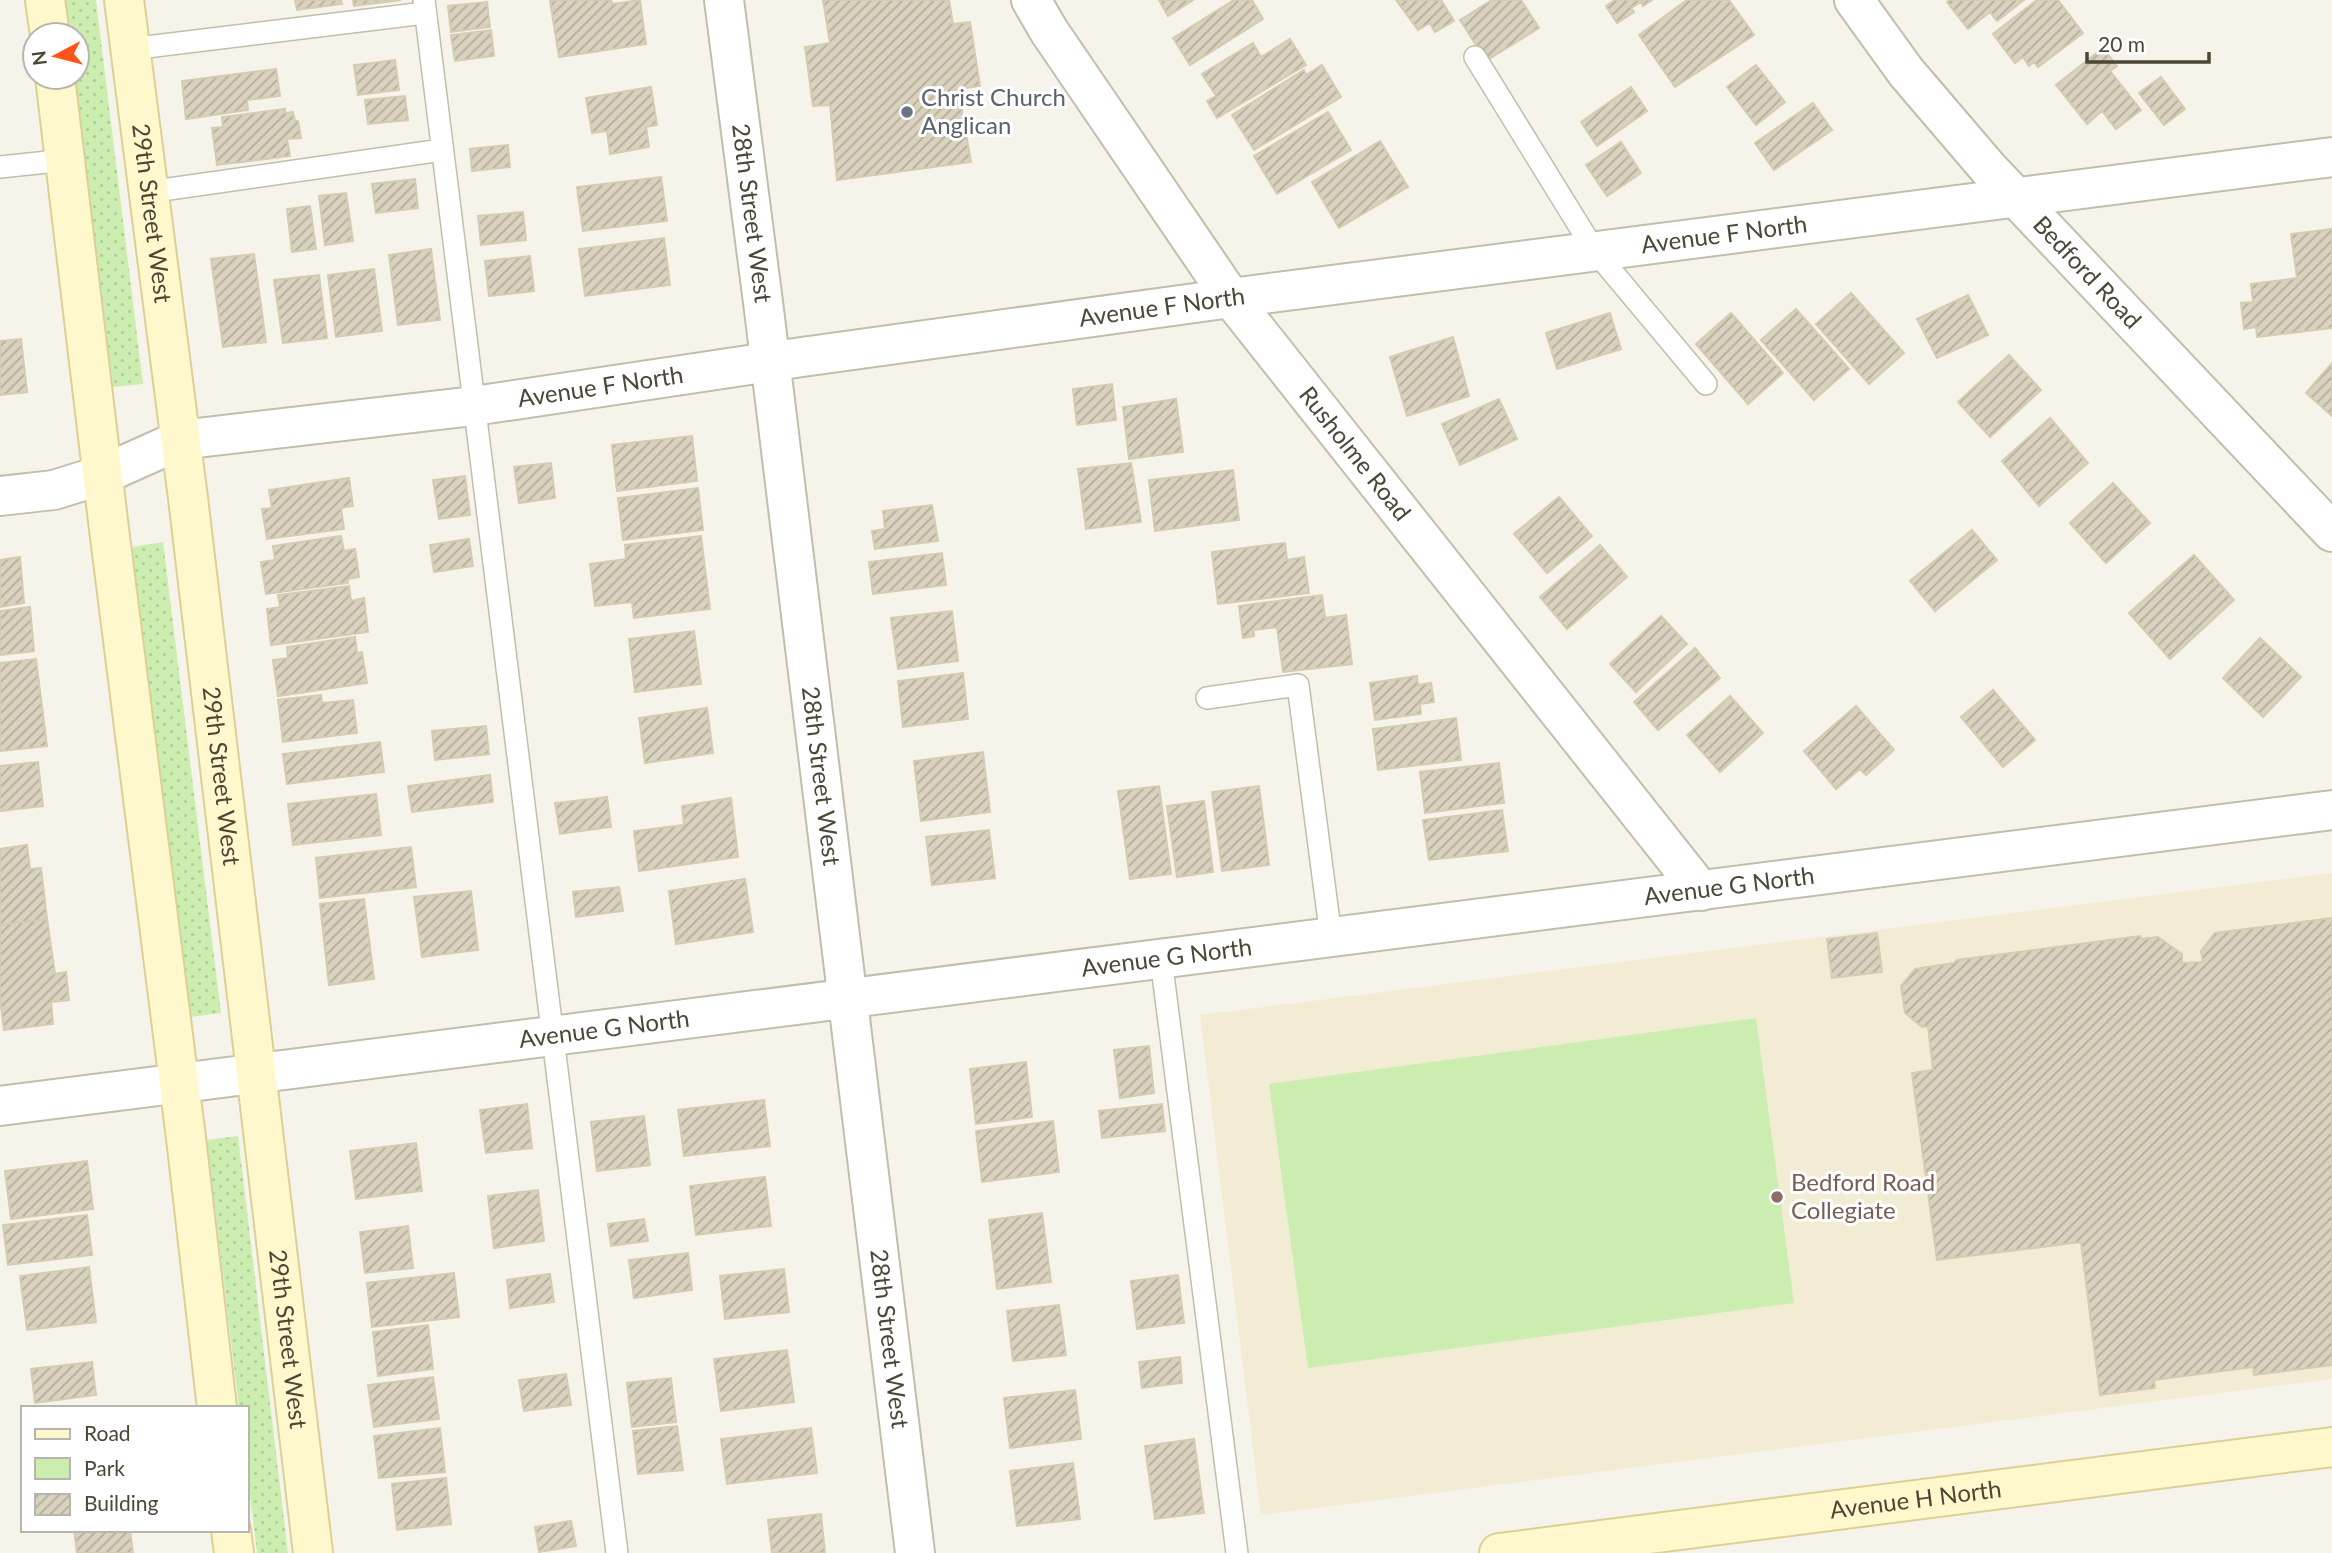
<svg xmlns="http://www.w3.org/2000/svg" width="2332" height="1553" font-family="Lato,sans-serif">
<defs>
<pattern id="grass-dots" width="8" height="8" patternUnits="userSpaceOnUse" patternTransform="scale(1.75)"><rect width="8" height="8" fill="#cbeeb0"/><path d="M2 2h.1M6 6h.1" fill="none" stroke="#b0cd98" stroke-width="1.8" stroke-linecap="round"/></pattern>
<pattern id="building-hatch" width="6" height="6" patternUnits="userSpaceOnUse" patternTransform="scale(1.75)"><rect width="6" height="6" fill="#d9d2be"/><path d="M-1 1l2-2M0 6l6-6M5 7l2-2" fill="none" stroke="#b2ac9b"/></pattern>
</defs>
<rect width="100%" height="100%" fill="#f6f4ea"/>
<!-- education -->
<path fill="#f1ecd3" d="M 2332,873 L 2332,1379 L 1261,1515 L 1200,1015 Z"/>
<!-- grass -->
<path fill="url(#grass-dots)" d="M 66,0 L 96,0 L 143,384 L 113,387 L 75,77 L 77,35 L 70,35 Z
M 163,542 L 221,1013 L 190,1017 L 132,547 Z
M 238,1136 L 288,1553 L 257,1553 L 247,1471 L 247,1408 L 239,1408 L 207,1140 Z"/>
<!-- green -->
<path fill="#cbeeb0" d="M 1756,1018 L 1794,1303 L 1308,1368 L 1269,1084 Z"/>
<!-- building -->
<path fill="url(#building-hatch)" stroke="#d5cbb1" stroke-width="2" d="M 295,0 L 341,0 L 342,4 L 297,10 Z
M 353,0 L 401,0 L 354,6 Z
M 560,0 L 611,0 L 612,4 L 640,0 L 646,44 L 559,57 L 550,1 Z
M 823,0 L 949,0 L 953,24 L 970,22 L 980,86 L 958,89 L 971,162 L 837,180 L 830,105 L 813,106 L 805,47 L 830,43 Z
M 1159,0 L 1193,0 L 1168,16 Z
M 1234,0 L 1252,0 L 1263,19 L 1190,65 L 1173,38 Z
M 1396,0 L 1441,0 L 1454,21 L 1435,32 L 1430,23 L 1418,30 Z
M 1492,0 L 1521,0 L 1539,28 L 1486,61 L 1460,20 Z
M 1615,0 L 1652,0 L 1643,6 L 1641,2 L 1631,8 L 1634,12 L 1617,23 L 1606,6 Z
M 1687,0 L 1729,0 L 1754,35 L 1675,87 L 1639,35 Z
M 1950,0 L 2024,0 L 1997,21 L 1990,12 L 1968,29 L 1947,2 Z
M 2037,0 L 2058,0 L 2083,33 L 2038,67 L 2034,62 L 2029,66 L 2023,57 L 2015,63 L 1993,34 Z
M 487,2 L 490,27 L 451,32 L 448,6 Z
M 491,30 L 494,56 L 455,61 L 451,35 Z
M 1290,39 L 1306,65 L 1217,118 L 1207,101 L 1216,96 L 1202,74 L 1253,43 L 1261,57 Z
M 2103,48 L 2117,66 L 2110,71 L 2141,110 L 2116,129 L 2102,111 L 2087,124 L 2056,85 Z
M 395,60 L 399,90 L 358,95 L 354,65 Z
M 1322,65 L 1341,97 L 1254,150 L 1232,115 L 1304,70 L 1306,75 Z
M 1756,65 L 1785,102 L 1756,125 L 1727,87 Z
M 276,69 L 280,96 L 247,100 L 248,110 L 186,119 L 182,81 Z
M 2161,77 L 2185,109 L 2164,125 L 2139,93 Z
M 651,87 L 657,125 L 646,127 L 649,147 L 610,154 L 607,131 L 592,133 L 586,98 Z
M 1631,87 L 1647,111 L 1597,146 L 1581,122 Z
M 405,96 L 408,120 L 368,124 L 365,100 Z
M 1813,103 L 1832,130 L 1774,170 L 1755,143 Z
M 285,109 L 285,113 L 293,112 L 295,121 L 298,121 L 301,138 L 287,139 L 290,156 L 217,165 L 212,128 L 223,127 L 222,117 Z
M 1328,112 L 1351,150 L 1277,194 L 1254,156 Z
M 1380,141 L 1408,187 L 1339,228 L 1312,182 Z
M 1621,142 L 1641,173 L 1607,196 L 1586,165 Z
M 508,145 L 510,167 L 472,171 L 470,149 Z
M 661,177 L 667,221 L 583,231 L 577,187 Z
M 415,179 L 418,208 L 376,213 L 372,184 Z
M 346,193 L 353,241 L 325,245 L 319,196 Z
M 310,206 L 316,249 L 292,252 L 287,209 Z
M 523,212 L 526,240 L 481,245 L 478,216 Z
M 2332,229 L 2332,328 L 2257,337 L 2256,327 L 2244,329 L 2241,303 L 2253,302 L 2251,284 L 2297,278 L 2291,234 Z
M 664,238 L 670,285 L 585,296 L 579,249 Z
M 431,249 L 440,320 L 398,325 L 389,255 Z
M 254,254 L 266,342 L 223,347 L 211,259 Z
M 530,256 L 534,291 L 489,296 L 485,261 Z
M 374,269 L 382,331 L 336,337 L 328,275 Z
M 319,275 L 327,338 L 283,343 L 274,280 Z
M 1851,293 L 1904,353 L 1869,384 L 1816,324 Z
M 1968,295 L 1988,335 L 1937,358 L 1917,319 Z
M 1796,309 L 1849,369 L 1814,400 L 1761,340 Z
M 1610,313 L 1621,349 L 1557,369 L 1546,333 Z
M 1731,313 L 1783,373 L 1748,404 L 1696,344 Z
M 1453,337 L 1469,396 L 1407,416 L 1390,357 Z
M 21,339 L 27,392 L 0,395 L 0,341 Z
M 2009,355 L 2041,390 L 1990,437 L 1958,402 Z
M 2332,363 L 2332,416 L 2306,393 Z
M 1112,384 L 1116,420 L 1077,425 L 1073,389 Z
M 1176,399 L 1183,452 L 1129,459 L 1123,407 Z
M 1499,399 L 1517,439 L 1460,465 L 1442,424 Z
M 2050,418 L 2088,463 L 2039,506 L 2002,461 Z
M 692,436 L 697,481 L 617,491 L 612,445 Z
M 551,463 L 555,498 L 519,503 L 514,467 Z
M 1131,463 L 1141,522 L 1086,529 L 1078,469 Z
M 1233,470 L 1239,520 L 1155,531 L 1149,480 Z
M 465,476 L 470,515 L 439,519 L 433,480 Z
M 349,478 L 353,506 L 341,508 L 344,529 L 267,539 L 262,509 L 272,508 L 269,490 Z
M 2113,483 L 2150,523 L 2106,563 L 2070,523 Z
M 698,488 L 703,530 L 623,540 L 618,498 Z
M 1559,497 L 1592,536 L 1547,573 L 1514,534 Z
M 932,505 L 938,541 L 875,549 L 872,531 L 885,529 L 883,511 Z
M 1972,530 L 1997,560 L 1935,611 L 1910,581 Z
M 341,536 L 344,551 L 355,549 L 359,577 L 348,579 L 348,583 L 266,594 L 261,562 L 275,560 L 273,546 Z
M 701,536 L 710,609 L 634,618 L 632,602 L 595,606 L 590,564 L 626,559 L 625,545 Z
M 469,539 L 473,566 L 434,572 L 430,545 Z
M 1285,543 L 1287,560 L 1304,557 L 1309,593 L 1218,604 L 1212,552 Z
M 1600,545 L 1627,577 L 1567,629 L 1540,597 Z
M 942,553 L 946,585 L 873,594 L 869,562 Z
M 2194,555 L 2234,600 L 2170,659 L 2129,613 Z
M 20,557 L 24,603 L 0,607 L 0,560 Z
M 349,586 L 351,601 L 364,598 L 368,632 L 271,645 L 267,609 L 280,607 L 278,595 Z
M 1322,595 L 1325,618 L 1346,615 L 1352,664 L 1283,672 L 1277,627 L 1253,630 L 1254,636 L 1243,638 L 1239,606 Z
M 30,607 L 34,651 L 0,655 L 0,611 Z
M 952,611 L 958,661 L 898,669 L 891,618 Z
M 1661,616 L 1687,644 L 1636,692 L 1610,664 Z
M 694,631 L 701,684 L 635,692 L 629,639 Z
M 355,637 L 357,653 L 362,652 L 367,683 L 278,696 L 273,660 L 288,658 L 287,647 Z
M 2260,638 L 2301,677 L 2263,717 L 2223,678 Z
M 1695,648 L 1720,678 L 1658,730 L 1634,702 Z
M 36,659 L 47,746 L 0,751 L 0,663 Z
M 963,673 L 968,719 L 903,727 L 898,681 Z
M 1417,676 L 1418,685 L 1431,683 L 1434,702 L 1420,704 L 1421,714 L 1375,720 L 1370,683 Z
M 1993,690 L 2035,740 L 2003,767 L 1961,717 Z
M 321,695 L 322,703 L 353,700 L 357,733 L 283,742 L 278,700 Z
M 1730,696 L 1763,733 L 1720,772 L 1687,735 Z
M 1856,706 L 1894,750 L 1866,775 L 1860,769 L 1836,789 L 1804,751 Z
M 707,708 L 713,753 L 645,763 L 639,718 Z
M 1456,718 L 1461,760 L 1378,770 L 1373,729 Z
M 486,726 L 489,754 L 435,760 L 432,731 Z
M 380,742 L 384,772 L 287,784 L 283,754 Z
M 983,752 L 990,812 L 921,821 L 914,761 Z
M 38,762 L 43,806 L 0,811 L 0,766 Z
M 1499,763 L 1504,803 L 1425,813 L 1420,772 Z
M 490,775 L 493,802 L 412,812 L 408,786 Z
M 1159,786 L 1171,874 L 1130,879 L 1118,791 Z
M 1259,786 L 1269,865 L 1222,871 L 1212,792 Z
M 376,794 L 381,835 L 293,845 L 288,804 Z
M 607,797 L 611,827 L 560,834 L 555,803 Z
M 731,798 L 738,857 L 639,871 L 634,831 L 684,825 L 682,806 Z
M 1204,801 L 1213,872 L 1177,877 L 1167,806 Z
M 1502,810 L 1508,851 L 1429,860 L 1423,820 Z
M 989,830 L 995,878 L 932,885 L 926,837 Z
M 27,845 L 30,869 L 41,868 L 47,919 L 0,925 L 0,849 Z
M 411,847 L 416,887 L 320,898 L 316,858 Z
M 745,879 L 753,932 L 676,944 L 669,891 Z
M 619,887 L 623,911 L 576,917 L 573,892 Z
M 471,891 L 478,950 L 422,957 L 414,897 Z
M 364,899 L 374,979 L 329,985 L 320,904 Z
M 2332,918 L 2332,1365 L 2254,1375 L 2253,1367 L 2154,1380 L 2155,1388 L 2100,1395 L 2081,1242 L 1937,1260 L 1912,1073 L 1933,1070 L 1928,1026 L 1922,1027 L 1905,1013 L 1901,986 L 1915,969 L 1954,963 L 1957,960 L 2140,936 L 2142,939 L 2158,937 L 2182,954 L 2182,963 L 2203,962 L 2201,951 L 2215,933 Z
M 47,919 L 55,974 L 66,972 L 69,1000 L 51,1002 L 53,1024 L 4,1030 L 0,999 L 0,925 Z
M 1877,933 L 1882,972 L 1832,978 L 1827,939 Z
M 1149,1046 L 1154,1093 L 1120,1098 L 1114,1050 Z
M 1026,1062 L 1032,1117 L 976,1124 L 970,1069 Z
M 764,1100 L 770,1146 L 684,1156 L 678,1110 Z
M 527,1104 L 532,1148 L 486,1153 L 480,1110 Z
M 1162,1104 L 1165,1131 L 1102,1138 L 1099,1111 Z
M 644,1116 L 650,1165 L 597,1171 L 591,1122 Z
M 1053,1121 L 1059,1172 L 982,1182 L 976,1131 Z
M 416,1143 L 422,1191 L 356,1199 L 350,1151 Z
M 87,1161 L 93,1209 L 11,1219 L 5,1171 Z
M 765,1177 L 771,1226 L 696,1235 L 690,1186 Z
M 538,1190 L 544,1241 L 494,1248 L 488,1196 Z
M 1042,1213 L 1051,1282 L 997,1289 L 989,1220 Z
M 87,1215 L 92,1255 L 8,1265 L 3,1225 Z
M 644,1219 L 648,1241 L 611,1246 L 608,1224 Z
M 408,1226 L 413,1268 L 365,1273 L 360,1232 Z
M 688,1253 L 692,1290 L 634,1298 L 629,1260 Z
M 89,1267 L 96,1322 L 27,1330 L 20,1276 Z
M 784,1269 L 789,1312 L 725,1319 L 720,1276 Z
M 454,1273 L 459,1317 L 372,1327 L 367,1283 Z
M 550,1274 L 554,1302 L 510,1308 L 507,1280 Z
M 1178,1275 L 1184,1323 L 1137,1329 L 1131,1281 Z
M 1059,1305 L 1066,1355 L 1013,1361 L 1007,1311 Z
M 428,1325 L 433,1369 L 378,1376 L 373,1332 Z
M 787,1350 L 794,1402 L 721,1411 L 714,1359 Z
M 1180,1357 L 1182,1383 L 1142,1388 L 1139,1362 Z
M 92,1362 L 96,1395 L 35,1403 L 31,1369 Z
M 566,1374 L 571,1405 L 524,1411 L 519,1380 Z
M 433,1377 L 439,1419 L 374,1427 L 368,1385 Z
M 671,1378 L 676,1422 L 632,1427 L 627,1383 Z
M 1075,1390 L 1081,1439 L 1010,1448 L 1004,1398 Z
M 677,1426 L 683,1470 L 638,1474 L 633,1431 Z
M 440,1428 L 445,1472 L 379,1478 L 374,1436 Z
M 811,1428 L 817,1473 L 727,1484 L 721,1439 Z
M 1194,1439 L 1204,1513 L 1155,1519 L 1145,1446 Z
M 1073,1463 L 1080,1519 L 1017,1526 L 1010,1471 Z
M 446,1478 L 451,1524 L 397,1530 L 392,1484 Z
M 821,1514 L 825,1553 L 772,1553 L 768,1520 Z
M 571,1521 L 576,1546 L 539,1552 L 535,1527 Z
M 74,1530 L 130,1530 L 133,1553 L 77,1553 Z"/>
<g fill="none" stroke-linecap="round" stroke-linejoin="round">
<defs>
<path id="lane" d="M 424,0 L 617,1553
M 130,49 L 425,13
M 1475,57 L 1594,250 L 1706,384
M 0,167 L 66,160
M 148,192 L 442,150
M 1207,698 L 1298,685 L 1331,937
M 1161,959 L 1237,1553"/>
<g id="street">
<path id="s1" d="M 724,0 L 764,310 L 915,1553"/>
<path id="s2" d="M 1031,0 L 1049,31 L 1231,298 L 1701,891"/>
<path id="s3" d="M 1854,0 L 1906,72 L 1988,168 L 2332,532"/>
<path id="s4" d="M 0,496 L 54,490 L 102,475 L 180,440 L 474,406 L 802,357 L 1231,298 L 2332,157"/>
<path id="s5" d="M 0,1106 L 2332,810"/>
</g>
<g id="secondary">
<path d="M 45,0 L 50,35"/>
<path id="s6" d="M 124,0 L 188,498 L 313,1553"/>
<path d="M 55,77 L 109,529 L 186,1138 L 217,1408"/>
<path d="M 231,1530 L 234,1553"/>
<path id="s7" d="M 1499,1553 L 2332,1447"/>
</g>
</defs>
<!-- lane casing -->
<use href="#lane" stroke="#c3beab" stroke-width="24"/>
<!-- street casing -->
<use href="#street" stroke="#c3beab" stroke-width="42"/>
<!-- secondary casing -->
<use href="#secondary" stroke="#dbd096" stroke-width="42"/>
<!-- lane -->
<use href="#lane" stroke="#fff" stroke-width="21"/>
<!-- street -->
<use href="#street" stroke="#fff" stroke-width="38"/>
<!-- secondary -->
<use href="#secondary" stroke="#fff8cc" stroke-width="38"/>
</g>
<!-- markers -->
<circle fill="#6b7280" stroke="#fff" stroke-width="2.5" cx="907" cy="112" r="7"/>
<circle fill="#8d6e63" stroke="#fff" stroke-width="2.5" cx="1777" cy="1197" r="7"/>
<g text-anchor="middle" stroke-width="6" stroke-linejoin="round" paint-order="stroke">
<!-- worship labels -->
<g font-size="24" fill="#5b616d" stroke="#fff" text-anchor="start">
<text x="921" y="106">Christ Church<tspan x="921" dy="28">Anglican</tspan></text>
</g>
<!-- street labels -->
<g font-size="24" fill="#4c4637" stroke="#fff">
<text dy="8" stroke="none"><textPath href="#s6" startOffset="215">29th Street West</textPath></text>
<text dy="8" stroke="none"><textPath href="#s1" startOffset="215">28th Street West</textPath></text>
<text dy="8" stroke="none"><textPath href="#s4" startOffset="1748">Avenue F North</textPath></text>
<text dy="8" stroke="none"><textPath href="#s3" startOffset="359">Bedford Road</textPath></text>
<text dy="8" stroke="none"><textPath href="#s4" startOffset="1181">Avenue F North</textPath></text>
<text dy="8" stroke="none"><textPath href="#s4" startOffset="614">Avenue F North</textPath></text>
<text dy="8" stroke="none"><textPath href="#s2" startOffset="558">Rusholme Road</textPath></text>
<text dy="8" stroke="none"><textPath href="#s6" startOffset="782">29th Street West</textPath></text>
<text dy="8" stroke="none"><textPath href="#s1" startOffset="782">28th Street West</textPath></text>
<text dy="8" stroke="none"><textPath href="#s5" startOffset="1743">Avenue G North</textPath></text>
<text dy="8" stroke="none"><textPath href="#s5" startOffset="1176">Avenue G North</textPath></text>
<text dy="8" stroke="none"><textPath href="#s5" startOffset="609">Avenue G North</textPath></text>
<text dy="8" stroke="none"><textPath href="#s6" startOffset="1349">29th Street West</textPath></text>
<text dy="8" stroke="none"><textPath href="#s1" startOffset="1349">28th Street West</textPath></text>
<text dy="8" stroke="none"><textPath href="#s7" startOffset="420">Avenue H North</textPath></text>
</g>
<!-- education labels -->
<g font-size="24" fill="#785e54" stroke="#fff" text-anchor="start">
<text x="1791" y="1191">Bedford Road<tspan x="1791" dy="28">Collegiate</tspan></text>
</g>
</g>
<!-- legend -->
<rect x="21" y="1406" width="228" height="126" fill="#ffffff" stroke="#b7b5af" stroke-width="2"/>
<rect x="35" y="1429" width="35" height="10" fill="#fff8cc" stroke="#b7b5af" stroke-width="2"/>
<text x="84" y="1441" font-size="21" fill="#4c4637">Road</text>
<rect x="35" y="1458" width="35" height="21" fill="#cbeeb0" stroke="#b7b5af" stroke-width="2"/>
<text x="84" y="1476" font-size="21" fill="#4c4637">Park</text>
<rect x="35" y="1494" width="35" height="21" fill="url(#building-hatch)" stroke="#b7b5af" stroke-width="2"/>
<text x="84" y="1511" font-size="21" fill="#4c4637">Building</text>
<!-- north arrow -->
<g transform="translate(56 56) rotate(263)"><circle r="33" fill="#ffffff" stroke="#b7b5af" stroke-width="2"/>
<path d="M0-5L12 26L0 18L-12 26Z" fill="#ff5519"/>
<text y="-10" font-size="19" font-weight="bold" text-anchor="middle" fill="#4c4637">N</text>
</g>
<!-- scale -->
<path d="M2087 52v10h122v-10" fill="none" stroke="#4c4637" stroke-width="3.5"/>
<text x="2098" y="52" font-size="21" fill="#4c4637" stroke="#ffffff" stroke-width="5" paint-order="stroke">20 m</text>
</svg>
